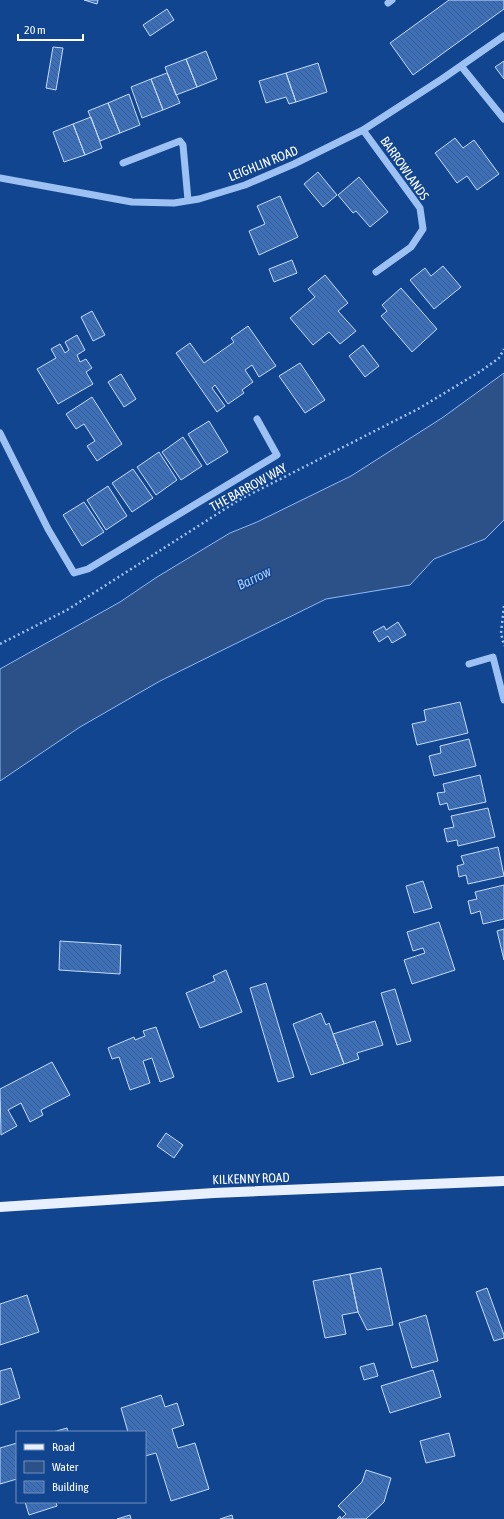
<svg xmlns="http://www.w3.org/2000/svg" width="504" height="1519" font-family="'Asap Condensed',sans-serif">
<defs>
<pattern id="building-back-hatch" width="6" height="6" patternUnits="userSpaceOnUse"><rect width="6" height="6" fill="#3b6fb9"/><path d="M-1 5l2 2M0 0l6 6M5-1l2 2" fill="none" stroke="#445c7d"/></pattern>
</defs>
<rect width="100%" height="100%" fill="#124590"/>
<!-- water -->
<path fill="#2b5188" stroke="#8fbbf5" d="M 504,373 L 504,520 L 485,539 L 434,559 L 410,585 L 326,599 L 160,681 L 80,727 L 0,781 L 0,669 L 120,602 L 157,577 L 230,533 L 257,522 L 351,476 L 442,418 Z"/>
<!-- building -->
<path fill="url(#building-back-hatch)" stroke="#c4dcfd" d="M 84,0 L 98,0 L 97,4 Z
M 449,0 L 504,0 L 504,9 L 413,75 L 390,43 Z
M 167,9 L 174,20 L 150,36 L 143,25 Z
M 53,47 L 63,48 L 56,90 L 46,88 Z
M 206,51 L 217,79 L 197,87 L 186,59 Z
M 186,59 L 197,87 L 176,95 L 165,67 Z
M 504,61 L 504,79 L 495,67 Z
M 318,63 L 327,92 L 296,102 L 286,73 Z
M 167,73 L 180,103 L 163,110 L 151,79 Z
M 286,73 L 296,102 L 289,104 L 286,97 L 266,103 L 259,81 Z
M 151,79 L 163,110 L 142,118 L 131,87 Z
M 129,94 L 140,125 L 120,133 L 108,103 Z
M 108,103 L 120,133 L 100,141 L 88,111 Z
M 91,117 L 102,148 L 85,155 L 73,124 Z
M 73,124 L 85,155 L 64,162 L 53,132 Z
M 455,138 L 463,148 L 474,140 L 499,174 L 477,190 L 467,176 L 457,183 L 435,153 Z
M 318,172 L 337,195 L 323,207 L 304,184 Z
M 359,177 L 388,212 L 370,227 L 356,211 L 353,213 L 338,195 Z
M 280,196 L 298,237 L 259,255 L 249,231 L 265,224 L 257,206 Z
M 292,260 L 297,273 L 274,282 L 269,269 Z
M 443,266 L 461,287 L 434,309 L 410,280 L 425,268 L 431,276 Z
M 325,275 L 348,303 L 338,311 L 356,331 L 340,344 L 329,332 L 313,345 L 290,318 L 315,297 L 308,289 Z
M 401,288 L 437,329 L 412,352 L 381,316 L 387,311 L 382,305 Z
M 92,311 L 105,335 L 93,341 L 81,317 Z
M 248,326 L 276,366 L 259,377 L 252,365 L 245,370 L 253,382 L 242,390 L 244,393 L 228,404 L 215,385 L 212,388 L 225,406 L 217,412 L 176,353 L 190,343 L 204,363 L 234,342 L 231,338 Z
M 77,335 L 85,350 L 77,355 L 80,362 L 86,359 L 92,368 L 86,372 L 93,384 L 58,404 L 37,369 L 56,358 L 51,349 L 60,344 L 65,353 L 69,350 L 65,342 Z
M 363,345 L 379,366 L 365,377 L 349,356 Z
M 300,363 L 325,400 L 305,413 L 279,376 Z
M 121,374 L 136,399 L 124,407 L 108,382 Z
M 92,397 L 122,444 L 97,461 L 87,446 L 95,441 L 84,424 L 76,429 L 66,414 Z
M 209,421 L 228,452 L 207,465 L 188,434 Z
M 183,437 L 202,466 L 181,480 L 162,452 Z
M 159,452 L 177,480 L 156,495 L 137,467 Z
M 133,469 L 153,498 L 132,512 L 112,483 Z
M 108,486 L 127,516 L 106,530 L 87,500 Z
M 84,502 L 104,532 L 82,546 L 63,515 Z
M 398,622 L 406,635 L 392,643 L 388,636 L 379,642 L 373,632 L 384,626 L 386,630 Z
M 460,702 L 468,733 L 417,745 L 412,724 L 426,721 L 424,710 Z
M 469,739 L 476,766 L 434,776 L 429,756 L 441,753 L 440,746 Z
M 480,775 L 486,802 L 449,810 L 447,803 L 440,805 L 437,793 L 445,792 L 443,784 Z
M 488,808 L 495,837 L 458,846 L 457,840 L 447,842 L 444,829 L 454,827 L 451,816 Z
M 498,847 L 504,876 L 468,884 L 466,875 L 459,877 L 457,866 L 464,864 L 461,856 Z
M 423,881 L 432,908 L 414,913 L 406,886 Z
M 504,885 L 504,919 L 483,924 L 480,911 L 471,914 L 468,901 L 477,899 L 475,892 Z
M 439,922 L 455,970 L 412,984 L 404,960 L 425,953 L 423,948 L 413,951 L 407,932 Z
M 504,929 L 504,960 L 497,931 Z
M 60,941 L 121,945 L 120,974 L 59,970 Z
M 226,970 L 242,1012 L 200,1028 L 186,993 L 215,981 L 213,976 Z
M 266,983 L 294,1077 L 278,1082 L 250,988 Z
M 395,989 L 411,1041 L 397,1045 L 381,993 Z
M 321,1013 L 326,1025 L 329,1023 L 344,1064 L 311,1075 L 293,1024 Z
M 375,1021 L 383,1045 L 357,1053 L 359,1059 L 344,1064 L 333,1034 Z
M 156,1027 L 174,1077 L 160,1082 L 152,1058 L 143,1061 L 150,1083 L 130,1090 L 119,1057 L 112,1059 L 108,1048 L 134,1037 L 135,1040 L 145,1036 L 143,1031 Z
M 52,1062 L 70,1095 L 41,1110 L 43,1115 L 30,1122 L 21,1103 L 8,1110 L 17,1126 L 1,1135 L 0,1089 Z
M 166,1133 L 183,1145 L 174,1158 L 157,1146 Z
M 381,1268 L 393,1325 L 367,1330 L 358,1312 L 350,1274 Z
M 350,1274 L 358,1312 L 342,1315 L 346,1334 L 325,1338 L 313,1281 Z
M 487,1288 L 504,1335 L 504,1338 L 494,1341 L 476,1292 Z
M 27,1295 L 39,1332 L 0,1345 L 0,1304 Z
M 426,1315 L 438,1361 L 412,1368 L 399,1323 Z
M 374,1363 L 378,1376 L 364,1380 L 360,1367 Z
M 11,1368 L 20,1398 L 0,1405 L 0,1371 Z
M 433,1370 L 441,1397 L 390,1413 L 381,1386 Z
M 161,1395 L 165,1407 L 177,1403 L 184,1425 L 172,1429 L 178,1448 L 195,1443 L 209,1489 L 171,1501 L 156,1453 L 145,1456 L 145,1432 L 128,1432 L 121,1408 Z
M 67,1428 L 68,1432 L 53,1432 Z
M 449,1433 L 455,1456 L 426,1463 L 420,1441 Z
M 17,1443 L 17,1479 L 0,1484 L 0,1448 Z
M 366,1470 L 391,1478 L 384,1502 L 366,1519 L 337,1519 L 340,1516 L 341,1519 L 346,1514 L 338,1506 L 362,1482 Z
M 25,1502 L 56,1502 L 57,1506 L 29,1515 Z
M 130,1515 L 131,1519 L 117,1519 Z
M 232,1515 L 233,1519 L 220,1519 Z"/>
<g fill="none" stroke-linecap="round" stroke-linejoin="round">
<!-- path -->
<path stroke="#9dc1f2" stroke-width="2.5" stroke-dasharray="2 3" stroke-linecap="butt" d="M 504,606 L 501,633 L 504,646
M 0,644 L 67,610 L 239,500 L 418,409 L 481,371 L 499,358 L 504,349"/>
<!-- minor -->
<path stroke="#9dc1f2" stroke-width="7" d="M 388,3 L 392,0
M 461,66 L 504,119
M 363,130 L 420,208 L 423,229 L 411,247 L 376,272
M 123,163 L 180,141 L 183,145 L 188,200
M 0,178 L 132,202 L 174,203 L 199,199 L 245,185 L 294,164 L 363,130 L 442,79 L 504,36
M 0,433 L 48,529 L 74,573 L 88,569 L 277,455 L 257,419
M 469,664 L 493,657 L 504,700"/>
<!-- major -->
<path stroke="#e8f0ff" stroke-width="10" d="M 0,1207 L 214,1193 L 504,1181"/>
</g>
<g text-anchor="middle" stroke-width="3" stroke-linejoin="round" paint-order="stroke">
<!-- street labels -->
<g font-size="13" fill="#fff" stroke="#124590">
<text transform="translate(263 163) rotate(-22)" y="5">LEIGHLIN ROAD</text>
<text transform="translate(405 168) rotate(55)" y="5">BARROWLANDS</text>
<text transform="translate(248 487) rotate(-29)" y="5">THE BARROW WAY</text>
<text transform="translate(251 1178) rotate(-2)" y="5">KILKENNY ROAD</text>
</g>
<!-- water labels -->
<g font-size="14" font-style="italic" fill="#a9cbf9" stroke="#124590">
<text transform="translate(254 578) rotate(-26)" y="5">Barrow</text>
</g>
</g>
<!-- legend -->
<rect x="16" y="1431" width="130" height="72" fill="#124590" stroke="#718fbc"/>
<rect x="24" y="1444" width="20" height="6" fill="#e8f0ff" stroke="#718fbc"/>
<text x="52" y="1451" font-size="12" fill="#ffffff">Road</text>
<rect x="24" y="1461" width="20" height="12" fill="#2b5188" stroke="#718fbc"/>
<text x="52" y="1471" font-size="12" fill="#ffffff">Water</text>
<rect x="24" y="1481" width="20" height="12" fill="url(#building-back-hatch)" stroke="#718fbc"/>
<text x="52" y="1491" font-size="12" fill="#ffffff">Building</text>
<!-- scale -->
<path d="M18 34v6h65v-6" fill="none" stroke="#ffffff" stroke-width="2"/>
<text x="24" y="34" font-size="12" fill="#ffffff" stroke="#124590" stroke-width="3" paint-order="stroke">20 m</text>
</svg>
